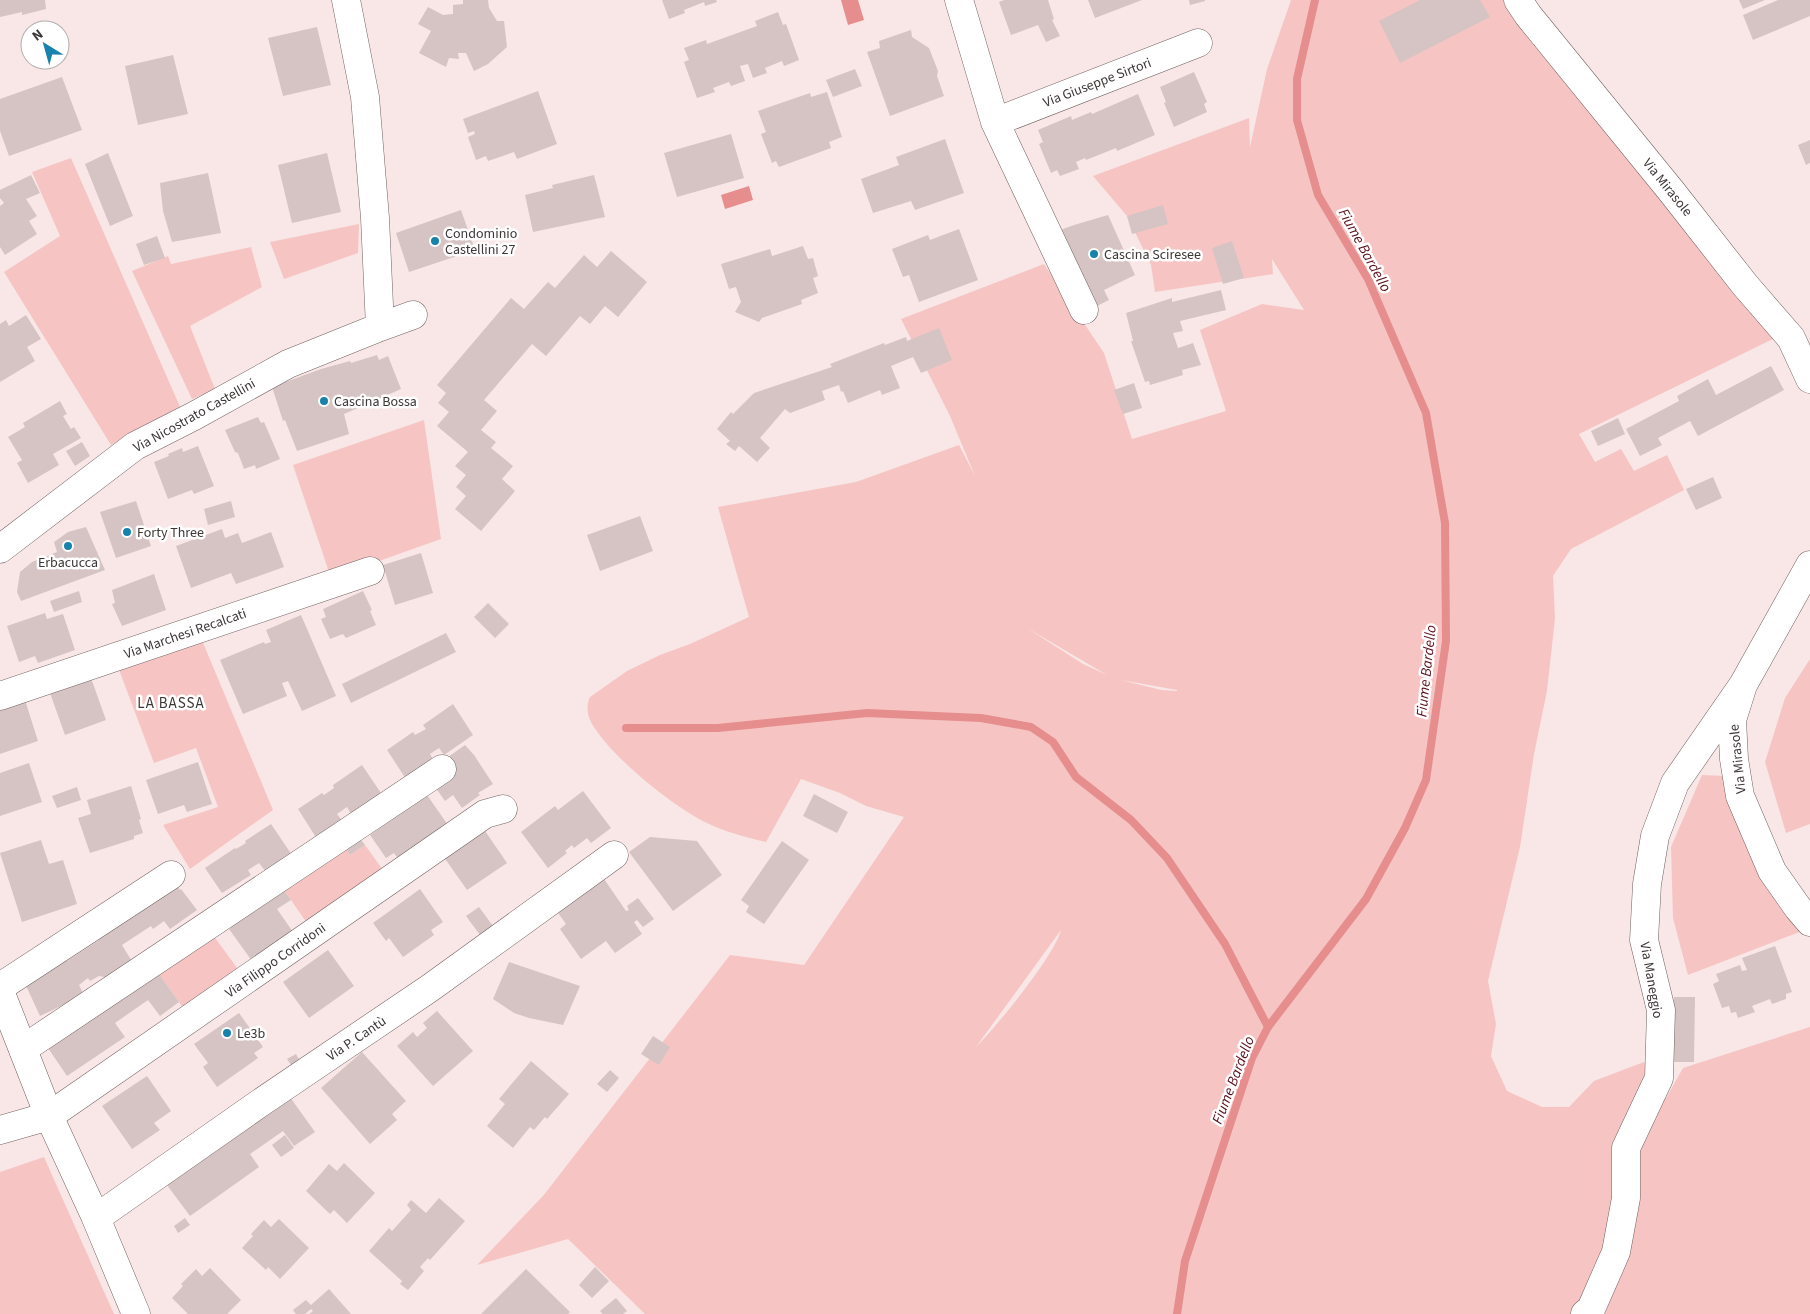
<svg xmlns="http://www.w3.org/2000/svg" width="1810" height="1314" font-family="'Source Sans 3',sans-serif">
<rect width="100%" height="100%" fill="#f8e7e6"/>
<!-- green -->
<path fill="#f6c5c3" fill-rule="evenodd" d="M 1291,0 L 1507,0 L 1779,336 L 1579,434 L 1595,462 L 1621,449 L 1634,471 L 1667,455 L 1684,490 L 1571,549 L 1553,576 L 1555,618 L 1547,691 L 1534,754 L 1520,847 L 1488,981 L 1496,1024 L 1491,1056 L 1507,1091 L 1542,1107 L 1569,1107 L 1594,1081 L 1644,1062 L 1666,1098 L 1683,1068 L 1810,1027 L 1810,1314 L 645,1314 L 568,1239 L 477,1265 L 543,1196 L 730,955 L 804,965 L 904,817 L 866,806 L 840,793 L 801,779 L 766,842 C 745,837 725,832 705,822 C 672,806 608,754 591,722 C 587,714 586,705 590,697 L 627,671 L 660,655 L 690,644 L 749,617 L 718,507 L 856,482 L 959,445 L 975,476 L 950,416 L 901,319 L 1044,264 L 1104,353 L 1132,439 L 1226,411 L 1200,330 L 1262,304 L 1304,310 L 1272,259 L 1273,274 L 1155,292 L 1151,265 L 1127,216 L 1093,176 L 1249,118 L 1250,147 L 1267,69 ZM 1027,628 L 1107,675 L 1083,664 ZM 1121,680 L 1177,690 L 1177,691 L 1161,690 ZM 1061,930 C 1055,955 997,1026 976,1047 Z
M 71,158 L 181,409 L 111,445 L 4,272 L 60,236 L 32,172 Z
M 359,224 L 358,253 L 284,279 L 270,242 Z
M 251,247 L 262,287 L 190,326 L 215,389 L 192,399 L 132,271 L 168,256 L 171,264 Z
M 424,420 L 441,539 L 331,578 L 293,465 Z
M 201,638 L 273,810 L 190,869 L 163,825 L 218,807 L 196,748 L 154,763 L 118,667 Z
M 1810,659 L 1810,824 L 1786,833 L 1765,762 L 1785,698 Z
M 1702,775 L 1726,776 L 1802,931 L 1688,975 L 1673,918 L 1671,847 Z
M 365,845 L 388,877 L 311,929 L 282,887 L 344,846 L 350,855 Z
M 213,935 L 243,976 L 188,1015 L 159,974 Z
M 44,1157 L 114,1314 L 0,1314 L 0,1172 Z"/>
<!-- water -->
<path fill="#e58e8d" d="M 841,0 L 858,0 L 864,20 L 848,25 Z
M 749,186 L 753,200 L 725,209 L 721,195 Z"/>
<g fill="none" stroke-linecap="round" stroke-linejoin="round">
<!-- stream -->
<path stroke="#e58e8d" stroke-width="8" d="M 626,728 L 718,728 L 867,713 L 981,718 L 1031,727 L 1053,742 L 1076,777 L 1131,820 L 1167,858 L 1225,944 L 1268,1027
M 1177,1314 L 1185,1261 L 1252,1058 L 1268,1027 L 1366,899 L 1405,828 L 1426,780 L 1446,641 L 1445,523 L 1426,413 L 1368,279 L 1318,195 L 1297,120 L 1297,79 L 1315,0"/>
</g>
<!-- building -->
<path fill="#d5c4c3" d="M 0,0 L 45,0 L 46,9 L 22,15 L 22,12 L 0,17 Z
M 463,0 L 488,0 L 489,8 L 497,21 L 504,21 L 507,47 L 488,64 L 474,71 L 466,53 L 458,53 L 459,59 L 449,58 L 446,67 L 419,53 L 431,31 L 418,24 L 428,7 L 443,15 L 453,14 L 453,5 L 463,4 Z
M 662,0 L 716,0 L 717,2 L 705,6 L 704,2 L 684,10 L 685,13 L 669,19 Z
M 1004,0 L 1048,0 L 1054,19 L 1052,20 L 1060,36 L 1046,42 L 1038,25 L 1011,35 L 999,2 Z
M 1088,0 L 1142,0 L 1095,18 Z
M 1189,0 L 1205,0 L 1205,1 L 1190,5 Z
M 1420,0 L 1480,0 L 1490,17 L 1400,63 L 1379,21 Z
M 1739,0 L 1765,0 L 1743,9 Z
M 1778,0 L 1810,0 L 1810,16 L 1753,40 L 1743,15 Z
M 778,12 L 783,25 L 786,24 L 799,60 L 784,66 L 782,61 L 765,68 L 767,73 L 753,78 L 748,64 L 740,66 L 745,81 L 731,86 L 729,82 L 713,88 L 715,92 L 697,98 L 684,62 L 689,60 L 684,48 L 706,40 L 707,44 L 757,26 L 755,21 Z
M 317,27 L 331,85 L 283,96 L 268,38 Z
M 911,30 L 912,37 L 929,48 L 938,71 L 937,76 L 944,96 L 890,116 L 867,52 L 880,48 L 879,41 Z
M 173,55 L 188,114 L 138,125 L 125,66 Z
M 855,69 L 862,86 L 833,97 L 826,80 Z
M 1194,72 L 1207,102 L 1204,104 L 1207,112 L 1174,127 L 1164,103 L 1166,102 L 1160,87 Z
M 62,77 L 82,130 L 9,156 L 0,131 L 0,99 Z
M 538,91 L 557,144 L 517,159 L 514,152 L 488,161 L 486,156 L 476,160 L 468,137 L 475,134 L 474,131 L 468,133 L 463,119 Z
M 827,92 L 842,137 L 829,142 L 831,148 L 779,167 L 776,161 L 772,163 L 761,134 L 766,132 L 758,111 L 810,93 L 811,97 Z
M 1138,94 L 1155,135 L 1117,151 L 1116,148 L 1086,160 L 1085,158 L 1076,162 L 1079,169 L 1060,176 L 1057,170 L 1051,173 L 1039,144 L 1043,142 L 1038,130 L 1071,116 L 1072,120 L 1091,112 L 1092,114 Z
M 731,134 L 744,178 L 677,197 L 664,153 Z
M 945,139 L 964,193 L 915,210 L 911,201 L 873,213 L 861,179 L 899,165 L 896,157 Z
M 1810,140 L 1810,163 L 1806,165 L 1798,145 Z
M 108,153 L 133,216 L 110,226 L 85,164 Z
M 327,153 L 341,212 L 292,223 L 278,165 Z
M 208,173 L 221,233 L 172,242 L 163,211 L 160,183 Z
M 31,175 L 40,193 L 26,199 L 37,216 L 29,221 L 37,234 L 5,255 L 0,247 L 0,206 L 4,203 L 0,198 L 0,190 Z
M 594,175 L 605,217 L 533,232 L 525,195 L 553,188 L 552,185 Z
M 1163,205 L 1168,224 L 1132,234 L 1127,216 Z
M 461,210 L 475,250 L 409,272 L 396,233 Z
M 1108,215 L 1135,275 L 1104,290 L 1109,300 L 1095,307 L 1052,233 L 1074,225 Z
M 959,229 L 978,280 L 919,302 L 909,275 L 903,277 L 892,249 L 928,235 L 930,240 Z
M 157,236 L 165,258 L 144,265 L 136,244 Z
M 1232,241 L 1244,278 L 1223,284 L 1212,248 Z
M 803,246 L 808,259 L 813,258 L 818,276 L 813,278 L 818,293 L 801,300 L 802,304 L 762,318 L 759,322 L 735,312 L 741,302 L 736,287 L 729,289 L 721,264 L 770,249 L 772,256 Z
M 611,251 L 647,282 L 618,317 L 605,306 L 590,324 L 580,316 L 546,356 L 532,344 L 484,400 L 497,411 L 481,430 L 496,442 L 491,448 L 513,466 L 502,479 L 515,491 L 481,531 L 455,509 L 466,496 L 456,487 L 466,475 L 455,466 L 468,452 L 437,426 L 449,412 L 438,403 L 446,393 L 437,385 L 511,298 L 524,309 L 548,282 L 555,288 L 584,255 L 597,267 Z
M 1221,290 L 1226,310 L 1180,321 L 1183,331 L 1173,333 L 1178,348 L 1193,343 L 1201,365 L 1182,370 L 1183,375 L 1150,385 L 1149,381 L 1145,382 L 1131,341 L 1133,341 L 1126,313 L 1172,298 L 1172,302 Z
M 26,315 L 41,339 L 27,347 L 35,361 L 0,382 L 0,324 L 6,320 L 9,326 Z
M 939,328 L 952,360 L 921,373 L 913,357 L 891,366 L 900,388 L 882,395 L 880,390 L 848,403 L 843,391 L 841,392 L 839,385 L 822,391 L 825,400 L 790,413 L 785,409 L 760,438 L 770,448 L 757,462 L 739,446 L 735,451 L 726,444 L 730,441 L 717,429 L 731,412 L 733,414 L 754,393 L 832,367 L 830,364 L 884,343 L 885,345 L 906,337 L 907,341 Z
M 377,355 L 379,360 L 388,356 L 401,389 L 344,414 L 349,434 L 297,451 L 285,420 L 283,421 L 272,387 L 321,369 L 350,361 L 351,363 Z
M 1771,366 L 1784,390 L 1698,436 L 1690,421 L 1658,438 L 1662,445 L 1640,456 L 1626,429 L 1679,401 L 1677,396 L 1708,379 L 1716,395 Z
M 1134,383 L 1142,408 L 1123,414 L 1114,390 Z
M 60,401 L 67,414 L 63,416 L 71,429 L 74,427 L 81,438 L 53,454 L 59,465 L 28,483 L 17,463 L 22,460 L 8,437 L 25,427 L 23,423 Z
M 258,417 L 261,423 L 264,422 L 280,459 L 256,469 L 255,465 L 244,469 L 238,453 L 235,452 L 225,430 Z
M 1618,418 L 1625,434 L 1598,446 L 1591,431 Z
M 82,442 L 90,456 L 75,466 L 66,451 Z
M 198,446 L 214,486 L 194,494 L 192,490 L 168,499 L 154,462 L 169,456 L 168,454 L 182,448 L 183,452 Z
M 1713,477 L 1722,498 L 1696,510 L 1686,489 Z
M 136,501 L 151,546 L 116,558 L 100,512 Z
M 231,501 L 235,517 L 208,525 L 204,509 Z
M 640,516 L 653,551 L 600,571 L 587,535 Z
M 86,527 L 105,570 L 21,601 L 17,592 L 20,572 L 32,562 L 57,552 L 54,542 L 68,532 Z
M 222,529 L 225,538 L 238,533 L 242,543 L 271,532 L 284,567 L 236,584 L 231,573 L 191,588 L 176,546 Z
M 421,553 L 433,593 L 395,605 L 383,565 Z
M 154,574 L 166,610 L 122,626 L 112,604 L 115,603 L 112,590 Z
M 79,591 L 82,602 L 54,612 L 50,601 Z
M 363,591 L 372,610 L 370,611 L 376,625 L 346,638 L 343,634 L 330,639 L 321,619 L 326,617 L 323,609 Z
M 488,603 L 509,624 L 495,638 L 474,617 Z
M 45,613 L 47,619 L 63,614 L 75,650 L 38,663 L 35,656 L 19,662 L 7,626 Z
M 301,615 L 336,696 L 302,711 L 288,681 L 282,683 L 287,696 L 243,714 L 220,660 L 264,642 L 265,644 L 271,642 L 266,630 Z
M 446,633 L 456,652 L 351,703 L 342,684 Z
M 91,678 L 106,720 L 65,735 L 50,693 Z
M 25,700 L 38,741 L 0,754 L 0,708 Z
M 453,704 L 473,735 L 444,755 L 439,748 L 430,754 L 434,761 L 406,779 L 387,750 L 413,732 L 415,735 L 426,729 L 423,725 Z
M 465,745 L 474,755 L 493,784 L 478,793 L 480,795 L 462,808 L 453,795 L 445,801 L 433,784 L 441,762 Z
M 198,762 L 212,804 L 187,812 L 184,805 L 158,814 L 146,780 Z
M 29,763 L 42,802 L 0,816 L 0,773 Z
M 362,765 L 381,793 L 351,814 L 347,807 L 337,814 L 343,822 L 317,839 L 298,809 L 322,793 L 324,795 L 334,788 L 333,785 Z
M 131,786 L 141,819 L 139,820 L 143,833 L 134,836 L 134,839 L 90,853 L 78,818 L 91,814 L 87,800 Z
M 77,787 L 81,800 L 57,808 L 52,796 Z
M 583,791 L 611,828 L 591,843 L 587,838 L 574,848 L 572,845 L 565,851 L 567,853 L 548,868 L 521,832 L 555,806 L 558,810 Z
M 814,794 L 848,812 L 837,833 L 803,816 Z
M 427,795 L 448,825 L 399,860 L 394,853 L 386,858 L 370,835 Z
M 271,824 L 292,855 L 266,872 L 259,863 L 248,870 L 251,875 L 222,893 L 205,868 L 235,848 L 236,849 L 246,843 L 245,841 Z
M 481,825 L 507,863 L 467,890 L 441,853 Z
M 358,836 L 365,845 L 350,855 L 344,846 Z
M 650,837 L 697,841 L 722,875 L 673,911 L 629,852 Z
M 41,840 L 49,864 L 63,860 L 77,904 L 22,922 L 0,853 Z
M 782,841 L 809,860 L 764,924 L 746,912 L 749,906 L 741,900 Z
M 600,873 L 626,911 L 629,910 L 627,906 L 638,898 L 654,919 L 643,927 L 637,920 L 634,922 L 642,934 L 615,953 L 606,941 L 581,959 L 560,929 L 566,924 L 556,910 Z
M 176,884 L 180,890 L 181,889 L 197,910 L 170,929 L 164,921 L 153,929 L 151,926 L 122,945 L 133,963 L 111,978 L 99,976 L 90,981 L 88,978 L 79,985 L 84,995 L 40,1016 L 21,975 L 65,954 L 67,961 L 99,940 L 94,933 Z
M 281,886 L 291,900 L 277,909 L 293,932 L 252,961 L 229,929 L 231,928 L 228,923 Z
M 420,889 L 443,922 L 431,930 L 434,935 L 403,957 L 389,938 L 386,941 L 373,923 Z
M 479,907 L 493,926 L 480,935 L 466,916 Z
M 1775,946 L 1792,992 L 1786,994 L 1786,999 L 1772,1004 L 1770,999 L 1752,1006 L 1755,1012 L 1738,1018 L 1736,1012 L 1731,1013 L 1729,1006 L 1722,1008 L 1713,984 L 1719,981 L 1716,974 L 1740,965 L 1742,971 L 1747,970 L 1742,958 Z
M 328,950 L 354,986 L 309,1018 L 283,982 Z
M 509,962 L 580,986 L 563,1025 L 529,1018 L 514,1013 L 493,999 Z
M 159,974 L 179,1002 L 160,1016 L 148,1000 L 115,1023 L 125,1037 L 67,1076 L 48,1048 Z
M 1674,997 L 1695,997 L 1694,1062 L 1673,1062 Z
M 437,1011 L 473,1051 L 433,1086 L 397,1046 L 413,1032 L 417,1037 L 427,1028 L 423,1023 Z
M 239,1013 L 263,1047 L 254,1053 L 258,1058 L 217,1087 L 203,1067 L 208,1063 L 194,1044 Z
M 653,1036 L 670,1047 L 659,1065 L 641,1054 Z
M 362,1052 L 406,1101 L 392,1114 L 397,1120 L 370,1144 L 321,1088 Z
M 296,1054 L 303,1066 L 295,1071 L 287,1059 Z
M 531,1061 L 569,1094 L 547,1119 L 545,1117 L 534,1130 L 530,1127 L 513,1148 L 487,1126 L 505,1104 L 499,1099 Z
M 610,1070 L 619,1078 L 607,1092 L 597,1084 Z
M 147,1076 L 171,1111 L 154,1123 L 160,1130 L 132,1149 L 102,1106 Z
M 287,1093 L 315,1132 L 294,1146 L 283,1131 L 250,1154 L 259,1167 L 190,1216 L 164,1181 Z
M 285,1135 L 294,1148 L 281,1157 L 272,1145 Z
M 344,1163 L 375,1193 L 347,1223 L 334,1210 L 330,1214 L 306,1191 L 329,1164 L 337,1171 Z
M 439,1198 L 465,1221 L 430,1260 L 428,1258 L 420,1267 L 424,1271 L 408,1290 L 400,1284 L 402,1281 L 369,1251 L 389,1228 L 392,1231 L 411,1210 L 407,1205 L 411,1200 L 426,1213 Z
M 185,1218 L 190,1225 L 178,1233 L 174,1226 Z
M 279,1219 L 309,1248 L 280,1279 L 268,1267 L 266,1270 L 242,1248 L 253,1236 L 251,1234 L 264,1220 L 271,1227 Z
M 595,1267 L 609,1281 L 592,1298 L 579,1285 Z
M 210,1268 L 241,1300 L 227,1314 L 188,1314 L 172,1298 L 183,1286 L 181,1284 L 196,1269 L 202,1276 Z
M 526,1269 L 570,1312 L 568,1314 L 481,1314 Z
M 329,1289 L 351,1314 L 309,1314 L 313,1311 L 311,1309 L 305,1314 L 296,1314 L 293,1310 L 306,1300 L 311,1305 Z
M 616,1298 L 627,1311 L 623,1314 L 603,1314 L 600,1311 Z"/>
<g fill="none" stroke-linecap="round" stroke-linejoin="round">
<defs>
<path id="minor" d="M 346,0 L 365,97 L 375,218 L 380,327
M 959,0 L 995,122 L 1084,310
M 1518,0 L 1528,15 L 1672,192 L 1745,285 L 1791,338 L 1810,379
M 995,122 L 1198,43
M 0,549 L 135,446 L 194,416 L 288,364 L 380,327 L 413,315
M 1810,565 L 1743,685 L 1732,720 L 1734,759 L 1740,796 L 1772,871 L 1798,908 L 1810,922
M 0,696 L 370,571
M 0,987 L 171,875
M 23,1049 L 442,769
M 0,1130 L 49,1116 L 485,814 L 503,809
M 96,1218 L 260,1103 L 430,988 L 614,855
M 1585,1314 L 1591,1309 L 1616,1252 L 1626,1198 L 1626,1148 L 1659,1078 L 1661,1010 L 1644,940 L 1647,884 L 1655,836 L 1675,783 L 1743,685"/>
<path id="tertiary" d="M 0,991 L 49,1116 L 96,1218 L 136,1314"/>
</defs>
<!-- minor casing -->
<use href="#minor" stroke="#716261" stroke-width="29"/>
<!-- tertiary casing -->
<use href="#tertiary" stroke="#716261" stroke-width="29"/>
<!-- minor -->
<use href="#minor" stroke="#fff" stroke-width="28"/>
<!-- tertiary -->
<use href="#tertiary" stroke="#fff" stroke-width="28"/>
</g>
<!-- markers -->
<g fill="#1782ab" stroke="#fff" stroke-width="2">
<circle cx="435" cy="241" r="5"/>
<circle cx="1094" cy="254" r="5"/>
<circle cx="324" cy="401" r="5"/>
<circle cx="127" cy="532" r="5"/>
<circle cx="68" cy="546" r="5"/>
<circle cx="227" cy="1033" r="5"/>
</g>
<g text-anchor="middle" stroke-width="5" stroke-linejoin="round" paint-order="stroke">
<!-- street labels -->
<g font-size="14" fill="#3e3737" stroke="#fff">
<text transform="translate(1097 82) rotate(-21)" y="5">Via Giuseppe Sirtori</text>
<text transform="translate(1668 187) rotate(51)" y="5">Via Mirasole</text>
<text transform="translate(194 415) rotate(-29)" y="5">Via Nicostrato Castellini</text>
<text transform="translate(185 633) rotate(-19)" y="5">Via Marchesi Recalcati</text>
<text transform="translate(1737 759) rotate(-96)" y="5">Via Mirasole</text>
<text transform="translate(275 960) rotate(-35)" y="5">Via Filippo Corridoni</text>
<text transform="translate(1652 980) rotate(80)" y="5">Via Maneggio</text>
<text transform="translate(356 1038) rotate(-34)" y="5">Via P. Cantù</text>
</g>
<!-- poi labels -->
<g font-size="14" fill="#3e3737" stroke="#fff" text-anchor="start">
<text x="445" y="238">Condominio<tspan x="445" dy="16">Castellini 27</tspan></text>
<text x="1104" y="259">Cascina Sciresee</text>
<text x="334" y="406">Cascina Bossa</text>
<text x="137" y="537">Forty Three</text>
<text x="68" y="567" text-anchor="middle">Erbacucca</text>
<text x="237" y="1038">Le3b</text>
</g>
<!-- water labels -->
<g font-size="15" font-style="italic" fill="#5b0c16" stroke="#fff">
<text transform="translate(1365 250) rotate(61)" y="5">Fiume Bardello</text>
<text transform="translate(1426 671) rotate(-84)" y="5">Fiume Bardello</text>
<text transform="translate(1233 1080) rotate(-69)" y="5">Fiume Bardello</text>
</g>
<!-- neighbourhood labels -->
<g font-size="15" letter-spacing="1" fill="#3e3737" stroke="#fff">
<text x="171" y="708">LA BASSA</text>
</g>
</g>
<!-- north arrow -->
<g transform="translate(45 45) rotate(323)"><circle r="24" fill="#ffffff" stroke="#b2afaf"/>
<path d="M0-4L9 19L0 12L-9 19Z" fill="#1782ab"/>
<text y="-8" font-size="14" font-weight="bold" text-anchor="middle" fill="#3e3737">N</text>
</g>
</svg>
